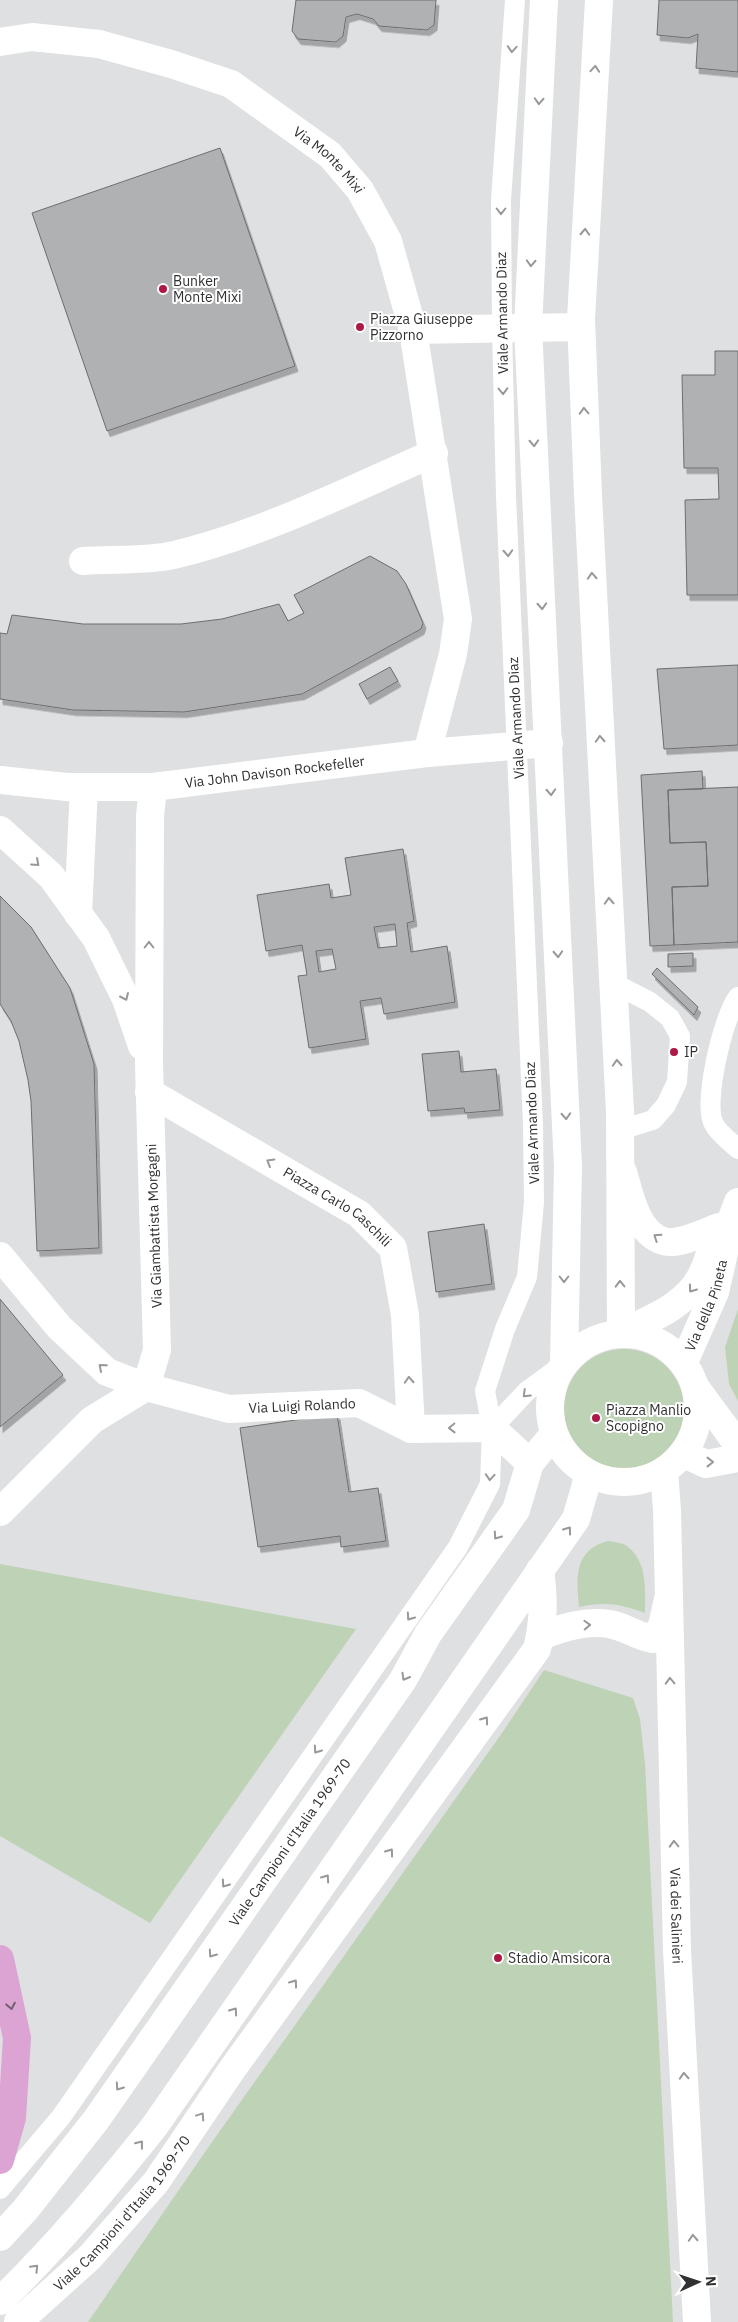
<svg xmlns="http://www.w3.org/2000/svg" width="738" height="2322" font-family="'IBM Plex Sans',sans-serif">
<defs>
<filter id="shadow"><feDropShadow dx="3" dy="5.5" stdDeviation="0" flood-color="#0004"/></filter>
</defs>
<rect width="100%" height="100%" fill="#dfe0e2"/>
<!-- green -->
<path fill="#bed2b6" d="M 738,1309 L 738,1401 L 729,1384 L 725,1347 Z
M564 1409a60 60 0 1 1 120 0a60 60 0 1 1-120 0Z
M 608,1541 C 614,1542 623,1543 627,1546 C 648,1562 645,1590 645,1613 C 622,1604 603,1601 579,1607 C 576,1577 574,1550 608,1541 Z
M 0,1564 L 356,1629 L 150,1923 L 0,1836 Z
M 544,1670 L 633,1698 L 640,1719 L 645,1764 L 673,2322 L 88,2322 L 205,2152 L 502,1733 Z"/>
<!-- building -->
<path fill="#b0b1b3" stroke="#6d6e6f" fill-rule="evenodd" filter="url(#shadow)" d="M 296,0 L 436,0 L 434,25 L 427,30 L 379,26 L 373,19 L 357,14 L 346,17 L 343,36 L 336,42 L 298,39 L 292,31 Z
M 659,0 L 738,0 L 738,72 L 696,68 L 698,34 L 688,38 L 657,35 Z
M 220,148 L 295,366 L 107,431 L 32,213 Z
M 715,351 L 738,351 L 738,595 L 687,595 L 685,500 L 719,499 L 718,468 L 684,468 L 682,375 L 715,375 Z
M 370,556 L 397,571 L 406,584 L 423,623 L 421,629 L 302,694 L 184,712 L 73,710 L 0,699 L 0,633 L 7,634 L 12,615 L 83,624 L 181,624 L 222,619 L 279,604 L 288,621 L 304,613 L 294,595 Z
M 738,665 L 738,745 L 664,749 L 657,669 Z
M 390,667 L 398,681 L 367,699 L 359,684 Z
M 702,771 L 703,789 L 668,790 L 670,843 L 706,842 L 708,886 L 672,887 L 674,945 L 650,946 L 641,775 Z
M 738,787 L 738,942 L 674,945 L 672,887 L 708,886 L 706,842 L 670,843 L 668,790 Z
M 403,849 L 414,921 L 407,923 L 411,952 L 447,946 L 455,1002 L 384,1014 L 381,998 L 360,1001 L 366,1039 L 309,1048 L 298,976 L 307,975 L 302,945 L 266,951 L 257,895 L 329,884 L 331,898 L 351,895 L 345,858 ZM 395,924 L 397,946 L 378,948 L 374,927 ZM 332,949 L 336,969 L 319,972 L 316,951 Z
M 0,896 L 31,927 L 70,988 L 94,1064 L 99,1248 L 37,1251 L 31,1101 L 28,1080 L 19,1041 L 11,1021 L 0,1004 Z
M 693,953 L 693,966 L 668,967 L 668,954 Z
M 657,968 L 698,1007 L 694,1015 L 652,974 Z
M 459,1051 L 461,1072 L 496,1069 L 500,1110 L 465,1113 L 464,1108 L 428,1111 L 422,1054 Z
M 484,1224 L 492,1284 L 436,1292 L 428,1232 Z
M 0,1299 L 63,1375 L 0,1427 Z
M 337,1414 L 349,1492 L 378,1488 L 386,1541 L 341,1547 L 340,1536 L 258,1547 L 240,1428 Z"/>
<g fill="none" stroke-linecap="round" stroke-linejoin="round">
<!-- service -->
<path stroke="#fff" stroke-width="20" d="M 613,983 L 650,1002 L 670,1018 L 680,1036 L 677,1082 L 666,1105 L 653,1120 L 620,1130
M 738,997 C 724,1014 702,1104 714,1124 C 718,1133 731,1142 738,1149
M 492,1428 L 527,1391 L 564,1364
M 0,2189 L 61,2117 L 458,1547 L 490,1484 L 492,1428 L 485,1391 L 505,1329 L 527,1277 L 534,1202 L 533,1125 L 506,496 L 502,328 L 501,200 L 515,0"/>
<!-- minor -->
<g stroke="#fff" stroke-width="28">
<path id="s1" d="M 0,42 L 32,37 L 99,44 L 171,64 L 231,84 L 330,155 L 360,190 L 388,241 L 413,330 L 458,619 L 453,654 L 427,753"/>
<path d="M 413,330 L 581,327"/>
<path d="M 83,561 C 110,559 149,561 174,555 C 265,533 349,490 434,453"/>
<path id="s2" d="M 0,780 L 67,787 L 153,787 L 427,753 L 549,743"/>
<path d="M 0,830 L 51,876 L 96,938 L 126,999 L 142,1046"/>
<path d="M 78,914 L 84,787"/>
<path id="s3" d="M 149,1092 L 359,1214 L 393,1248 L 405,1315 L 411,1429"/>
<path id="s4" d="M 0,1256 L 59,1327 L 107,1372 L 146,1387 L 229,1409 L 359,1403 L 411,1429 L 492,1428 L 530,1463"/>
<path d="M 146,1387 L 157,1350 L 149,1063 L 150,816 L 153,787"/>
<path d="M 0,1512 L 92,1420 L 146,1387"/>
<path d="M 540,1636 C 562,1628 586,1620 609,1624 C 624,1626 638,1637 653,1639 L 662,1626 L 668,1599"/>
<path id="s5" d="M 18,2322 L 90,2257 L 156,2182 L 233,2068 L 537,1649 C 544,1621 544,1598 540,1570"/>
</g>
<!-- tertiary -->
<g stroke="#fff" stroke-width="28">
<path d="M 623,1172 C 630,1195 636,1232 663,1241 C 677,1246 705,1232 719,1227"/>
<path d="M 621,1333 C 650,1319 686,1306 701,1276 C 706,1267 709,1256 712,1247"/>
<path id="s6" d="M 684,1362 L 715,1292 L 732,1218 L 738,1202"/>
<path d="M 696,1388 L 738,1445"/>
<path d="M 684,1454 L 706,1464 L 738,1458"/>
<path id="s7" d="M 664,1471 L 667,1510 L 677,1950 L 697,2322"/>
</g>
<!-- secondary -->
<g stroke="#fff" stroke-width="28">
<path d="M 544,0 L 528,327 L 568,1167 L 564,1364"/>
<path d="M 599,0 L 581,319 L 588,495 L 620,1112 L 621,1333"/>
<circle cx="624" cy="1408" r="74"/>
<path id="s8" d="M 0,2237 L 25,2210 L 96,2120 L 403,1680 L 428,1634 L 516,1510 L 530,1463 L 554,1434"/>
<path d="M 0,2301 C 56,2247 105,2188 154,2127 L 576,1519 L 589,1474"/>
</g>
<!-- trunk -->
<path stroke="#dba4d3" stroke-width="28" d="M 0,1959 L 17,2038 L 12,2118 L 0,2160"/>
</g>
<!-- one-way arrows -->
<defs><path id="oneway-chevron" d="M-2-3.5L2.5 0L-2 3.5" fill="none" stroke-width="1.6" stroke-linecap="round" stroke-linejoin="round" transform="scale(1.25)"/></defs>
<g stroke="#989898">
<use href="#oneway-chevron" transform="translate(512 49) rotate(94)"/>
<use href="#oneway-chevron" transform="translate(595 69) rotate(-86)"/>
<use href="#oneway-chevron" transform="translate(539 101) rotate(93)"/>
<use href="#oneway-chevron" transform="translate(501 211) rotate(90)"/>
<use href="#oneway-chevron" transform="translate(585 232) rotate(-87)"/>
<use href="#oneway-chevron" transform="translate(531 263) rotate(93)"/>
<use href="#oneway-chevron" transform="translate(503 391) rotate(89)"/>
<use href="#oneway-chevron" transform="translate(584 411) rotate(-92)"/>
<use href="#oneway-chevron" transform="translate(534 443) rotate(87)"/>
<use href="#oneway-chevron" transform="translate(508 553) rotate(87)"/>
<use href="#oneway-chevron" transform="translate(592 576) rotate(-93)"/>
<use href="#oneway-chevron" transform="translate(542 606) rotate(87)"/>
<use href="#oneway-chevron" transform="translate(600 739) rotate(-93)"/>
<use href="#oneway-chevron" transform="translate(551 792) rotate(87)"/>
<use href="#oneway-chevron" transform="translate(36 863) rotate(42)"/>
<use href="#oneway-chevron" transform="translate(609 901) rotate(-93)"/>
<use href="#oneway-chevron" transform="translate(149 945) rotate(-90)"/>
<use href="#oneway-chevron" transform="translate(558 954) rotate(87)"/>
<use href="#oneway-chevron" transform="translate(125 997) rotate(66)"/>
<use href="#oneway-chevron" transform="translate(617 1063) rotate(-93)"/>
<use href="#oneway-chevron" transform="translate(566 1116) rotate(87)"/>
<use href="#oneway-chevron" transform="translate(270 1162) rotate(-150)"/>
<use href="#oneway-chevron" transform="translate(657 1237) rotate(-146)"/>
<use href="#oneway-chevron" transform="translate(564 1279) rotate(90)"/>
<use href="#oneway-chevron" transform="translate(620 1284) rotate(-91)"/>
<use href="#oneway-chevron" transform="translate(692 1289) rotate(126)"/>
<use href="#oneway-chevron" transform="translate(102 1367) rotate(-139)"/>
<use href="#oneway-chevron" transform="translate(409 1380) rotate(-93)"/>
<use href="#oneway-chevron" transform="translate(526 1394) rotate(136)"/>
<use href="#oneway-chevron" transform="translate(452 1428) rotate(179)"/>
<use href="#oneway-chevron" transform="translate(710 1462)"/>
<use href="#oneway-chevron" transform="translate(490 1477) rotate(94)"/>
<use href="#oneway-chevron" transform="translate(568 1530) rotate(-54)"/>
<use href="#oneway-chevron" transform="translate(497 1536) rotate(125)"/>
<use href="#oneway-chevron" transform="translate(410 1617) rotate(125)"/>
<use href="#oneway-chevron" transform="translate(587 1625) rotate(-2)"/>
<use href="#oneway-chevron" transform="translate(405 1677) rotate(120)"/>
<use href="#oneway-chevron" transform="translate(670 1681) rotate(-92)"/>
<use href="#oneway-chevron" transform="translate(485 1720) rotate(-54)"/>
<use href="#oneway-chevron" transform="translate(317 1750) rotate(125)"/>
<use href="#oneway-chevron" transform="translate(674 1844) rotate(-92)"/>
<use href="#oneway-chevron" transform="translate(390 1852) rotate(-54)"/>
<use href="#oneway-chevron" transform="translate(326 1878) rotate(-55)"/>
<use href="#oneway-chevron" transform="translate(225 1884) rotate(125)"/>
<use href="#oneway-chevron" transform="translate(212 1954) rotate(125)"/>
<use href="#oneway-chevron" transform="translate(294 1983) rotate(-54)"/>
<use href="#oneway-chevron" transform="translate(234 2011) rotate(-55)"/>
<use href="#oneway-chevron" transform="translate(684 2076) rotate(-93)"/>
<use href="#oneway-chevron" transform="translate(119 2087) rotate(125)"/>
<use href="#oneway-chevron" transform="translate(201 2116) rotate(-56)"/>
<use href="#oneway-chevron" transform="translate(140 2144) rotate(-52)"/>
<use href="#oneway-chevron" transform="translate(693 2238) rotate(-93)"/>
<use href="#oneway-chevron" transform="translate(35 2268) rotate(-46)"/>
</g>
<use stroke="#755f72" href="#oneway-chevron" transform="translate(11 2006) rotate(79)"/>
<!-- markers -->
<g fill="#ad1946" stroke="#fff" stroke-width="2">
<circle cx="163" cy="289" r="5"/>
<circle cx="360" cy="327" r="5"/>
<circle cx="674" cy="1052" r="5"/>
<circle cx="596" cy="1418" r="5"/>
<circle cx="498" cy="1958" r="5"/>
</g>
<g text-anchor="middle" stroke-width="4" stroke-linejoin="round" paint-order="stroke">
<!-- street labels -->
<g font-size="14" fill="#313132" stroke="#fff">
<text dy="5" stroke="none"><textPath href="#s1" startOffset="362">Via Monte Mixi</textPath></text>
<text transform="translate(502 313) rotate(-91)" y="5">Viale Armando Diaz</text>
<text transform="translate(516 718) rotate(-93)" y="5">Viale Armando Diaz</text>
<text dy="5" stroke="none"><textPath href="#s2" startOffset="276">Via John Davison Rockefeller</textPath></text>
<text transform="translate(532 1123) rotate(-92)" y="5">Viale Armando Diaz</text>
<text dy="5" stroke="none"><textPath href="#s3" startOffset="221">Piazza Carlo Caschili</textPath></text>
<text transform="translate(154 1226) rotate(-92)" y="5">Via Giambattista Morgagni</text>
<text dy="5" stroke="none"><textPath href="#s6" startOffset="61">Via della Pineta</textPath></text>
<text dy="5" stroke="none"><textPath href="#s4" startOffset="359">Via Luigi Rolando</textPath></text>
<text dy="5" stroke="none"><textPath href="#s8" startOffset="490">Viale Campioni d'Italia 1969-70</textPath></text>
<text dy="5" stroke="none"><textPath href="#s7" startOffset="445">Via dei Salinieri</textPath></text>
<text dy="5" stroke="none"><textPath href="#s5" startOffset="151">Viale Campioni d'Italia 1969-70</textPath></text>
</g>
<!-- poi labels -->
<g font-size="14" fill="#313132" stroke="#fff" text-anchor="start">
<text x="173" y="286">Bunker<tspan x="173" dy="16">Monte Mixi</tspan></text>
<text x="370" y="324">Piazza Giuseppe<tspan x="370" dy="16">Pizzorno</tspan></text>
<text x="684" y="1057">IP</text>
<text x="606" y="1415">Piazza Manlio<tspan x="606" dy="16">Scopigno</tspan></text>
<text x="508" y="1963">Stadio Amsicora</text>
</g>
</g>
<!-- north arrow -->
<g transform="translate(698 2282) rotate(87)" stroke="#ffffff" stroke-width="4" paint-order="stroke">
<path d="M0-4L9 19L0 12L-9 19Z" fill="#313132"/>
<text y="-8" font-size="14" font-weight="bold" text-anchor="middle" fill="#313132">N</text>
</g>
</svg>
